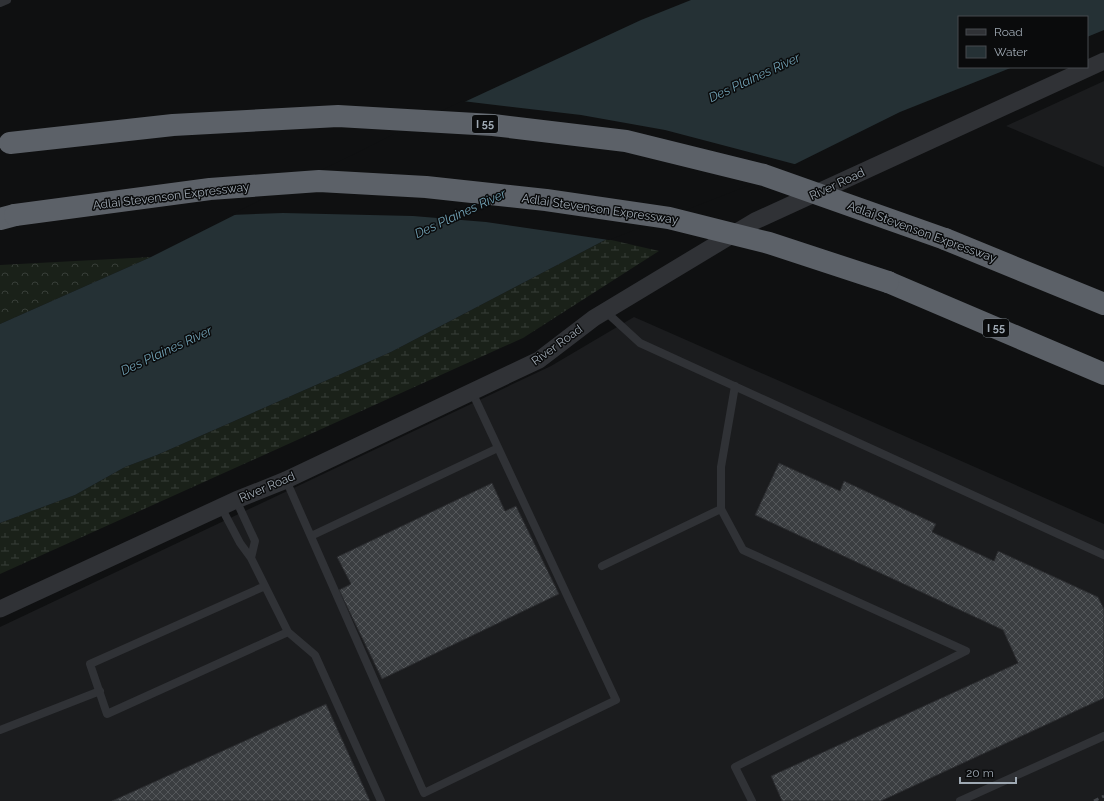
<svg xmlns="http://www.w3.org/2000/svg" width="1104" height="801" font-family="Raleway,sans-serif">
<defs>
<pattern id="forest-crowns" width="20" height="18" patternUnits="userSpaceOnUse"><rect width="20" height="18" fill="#1a2119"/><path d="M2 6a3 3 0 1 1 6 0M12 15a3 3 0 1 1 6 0" fill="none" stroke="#383e38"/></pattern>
<pattern id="wetland-marsh" width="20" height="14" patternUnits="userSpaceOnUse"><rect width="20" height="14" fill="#1a2119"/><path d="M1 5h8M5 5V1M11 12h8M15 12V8" fill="none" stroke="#383e38"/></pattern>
<pattern id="building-cross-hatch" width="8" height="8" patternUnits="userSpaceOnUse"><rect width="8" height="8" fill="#3b3e41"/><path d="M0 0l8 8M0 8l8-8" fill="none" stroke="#54575a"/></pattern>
</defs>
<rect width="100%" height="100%" fill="#0f1011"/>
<!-- built -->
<path fill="#1b1c1e" d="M 1104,81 L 1104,167 L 1006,126 Z
M 634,317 L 1104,524 L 1104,801 L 0,801 L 0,627 L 551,366 Z"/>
<!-- forest -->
<path fill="url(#forest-crowns)" d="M 151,257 L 0,324 L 0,265 Z"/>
<!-- wetland -->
<path fill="url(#wetland-marsh)" d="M 607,239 L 659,251 L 523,338 L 0,574 L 0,523 L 75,495 L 125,467 L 157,455 L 391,352 Z"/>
<!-- water -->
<path fill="#253135" d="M 691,0 L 1104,0 L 1104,30 L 1087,37 L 1087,17 L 959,17 L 959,67 L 1013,67 L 900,112 L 781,171 L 607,239 L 391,352 L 157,455 L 125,467 L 75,495 L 0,523 L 0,324 L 151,257 L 404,130 L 641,20 Z"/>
<!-- pier -->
<path fill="#0f1011" d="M 462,101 L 581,115 L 665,130 L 798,165 L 781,173 L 609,240 L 486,222 L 413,216 L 283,213 L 230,215 Z"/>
<!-- building -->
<path fill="url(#building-cross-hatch)" stroke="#292a2d" d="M 779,463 L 840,491 L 844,481 L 936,524 L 932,532 L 994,561 L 998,551 L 1098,597 L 1104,609 L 1104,698 L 881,801 L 782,801 L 771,776 L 1018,663 L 1003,630 L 755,515 Z
M 492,483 L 505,511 L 516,506 L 559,594 L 382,679 L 339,590 L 351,584 L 337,557 Z
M 326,704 L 370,801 L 112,801 Z"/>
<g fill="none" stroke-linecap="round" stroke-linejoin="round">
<!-- service -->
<path stroke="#303236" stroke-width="8" d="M 0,3 L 7,0
M 605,311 L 640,343 L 1104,555
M 735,386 L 721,467 L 721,509 L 743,550 L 966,651 L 735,767 L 752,801
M 286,480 L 424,793 L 616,700 L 472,392
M 221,507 L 240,543 L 251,558 L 255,541 L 236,500
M 311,536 L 498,448
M 251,558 L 288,632 L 315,655 L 381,801
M 602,566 L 721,509
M 265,586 L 90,664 L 107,714 L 288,632
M 0,730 L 100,691
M 960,801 L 1104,736"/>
<!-- minor -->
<path stroke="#303236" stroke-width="17" d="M 0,609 L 236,500 L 286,480 L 539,360 L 594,318 L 755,221 L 1104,61"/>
<!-- motorway -->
<path stroke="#5c6168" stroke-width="22" d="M 0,219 L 15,215
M 945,239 L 1104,304
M 888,282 L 1104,374"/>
<!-- rail -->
<path stroke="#43464b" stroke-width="3" stroke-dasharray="5 4" stroke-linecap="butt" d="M 1094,801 L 1104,796"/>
<!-- motorway-bridge -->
<path stroke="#5c6168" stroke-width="22" d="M 10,143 L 173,125 L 338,116 L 493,125 L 626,141 L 764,175 L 945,239
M 15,215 L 210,189 L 319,181 L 426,187 L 546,200 L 669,218 L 769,243 L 888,282"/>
</g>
<g text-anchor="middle" stroke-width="3" stroke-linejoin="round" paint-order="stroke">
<!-- shield labels -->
<g fill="#0a0b0c" stroke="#727a81" stroke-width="1">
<rect x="472" y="115" width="26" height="18" rx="3"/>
<rect x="983" y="319" width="26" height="18" rx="3"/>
</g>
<g font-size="11" font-weight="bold" fill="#9fa9b3">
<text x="485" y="128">I 55</text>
<text x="996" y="332">I 55</text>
</g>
<!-- street labels -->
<g font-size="12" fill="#9fa9b3" stroke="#0a0b0c">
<text transform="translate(837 184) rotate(-25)" y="4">River Road</text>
<text transform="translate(171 196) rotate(-7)" y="4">Adlai Stevenson Expressway</text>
<text transform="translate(600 209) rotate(8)" y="4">Adlai Stevenson Expressway</text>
<text transform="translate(922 232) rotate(20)" y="4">Adlai Stevenson Expressway</text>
<text transform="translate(557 345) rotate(-36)" y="4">River Road</text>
<text transform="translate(267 487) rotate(-23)" y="4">River Road</text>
</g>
<!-- water labels -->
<g font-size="13" font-style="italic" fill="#71a0b3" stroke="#0a0b0c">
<text transform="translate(754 77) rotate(-25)" y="5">Des Plaines River</text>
<text transform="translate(460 213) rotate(-25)" y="5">Des Plaines River</text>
<text transform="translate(166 350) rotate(-25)" y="5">Des Plaines River</text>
</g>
</g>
<!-- legend -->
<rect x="958" y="16" width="130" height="52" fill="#0a0b0c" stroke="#464a4f"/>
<rect x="966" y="29" width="20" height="6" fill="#303236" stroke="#464a4f"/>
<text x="994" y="36" font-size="12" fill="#9fa9b3">Road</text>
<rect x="966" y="46" width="20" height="12" fill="#253135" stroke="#464a4f"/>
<text x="994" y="56" font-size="12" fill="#9fa9b3">Water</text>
<!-- scale -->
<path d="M960 777v6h56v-6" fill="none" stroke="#9fa9b3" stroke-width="2"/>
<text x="966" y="777" font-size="12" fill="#9fa9b3" stroke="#0a0b0c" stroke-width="3" paint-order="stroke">20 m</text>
</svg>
